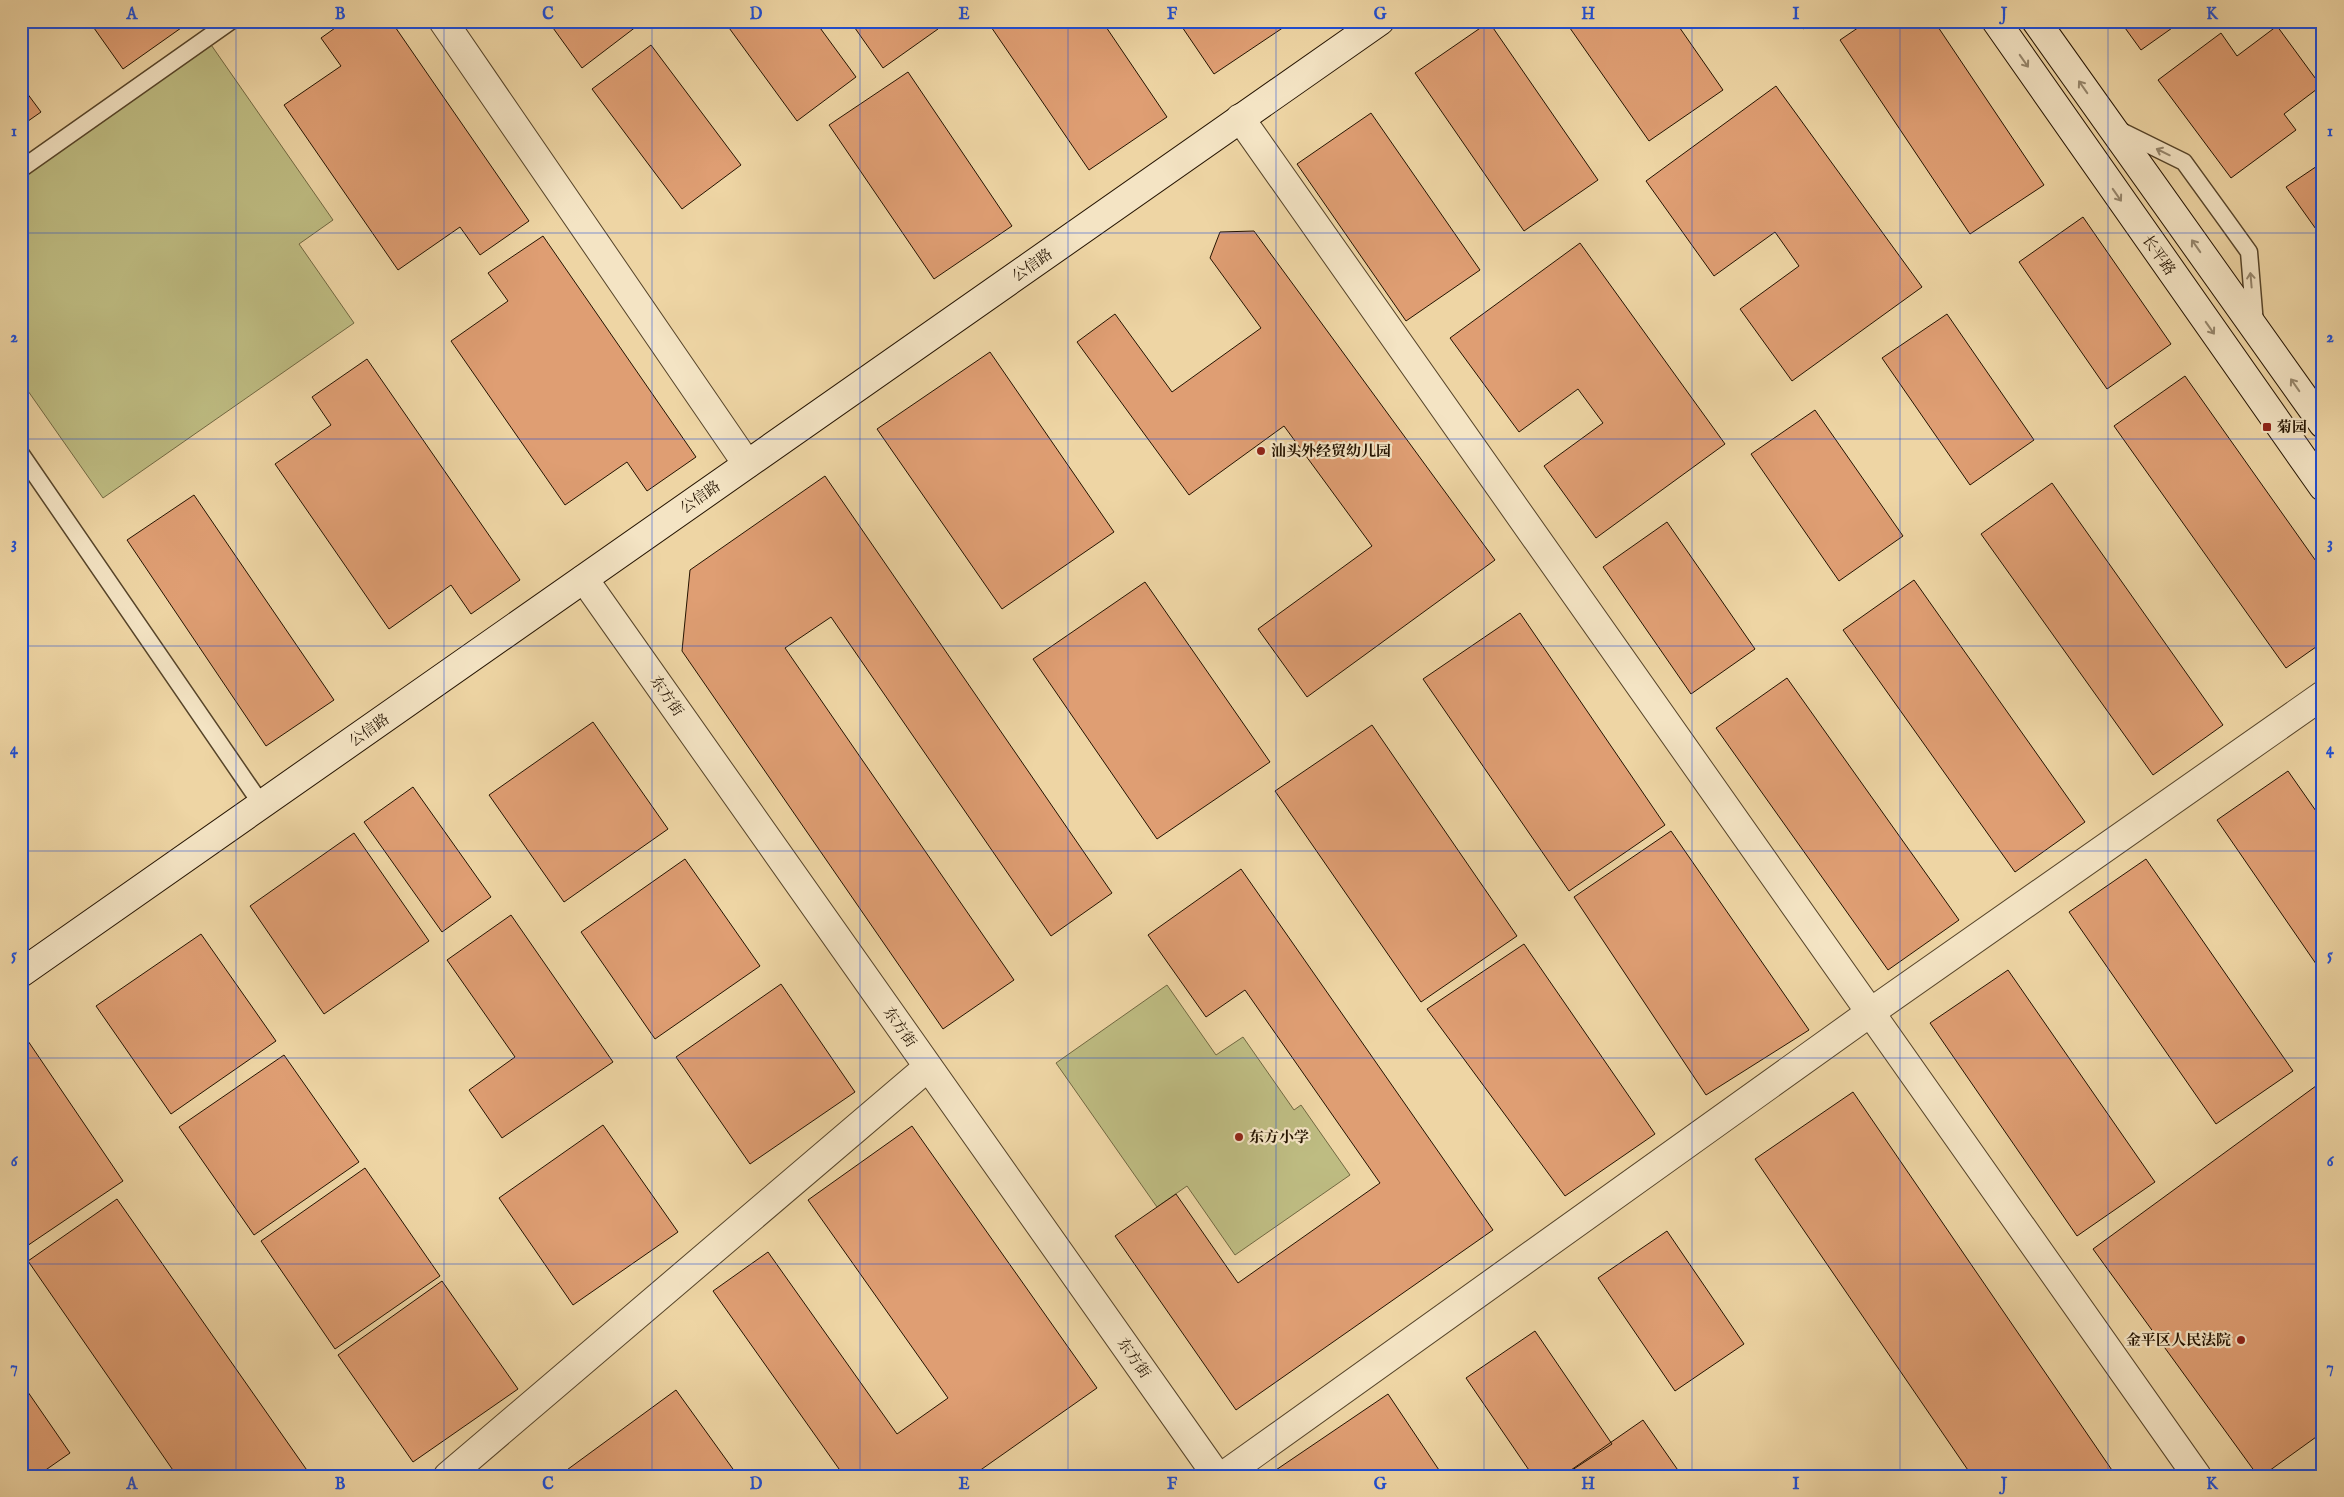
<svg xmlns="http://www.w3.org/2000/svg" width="2344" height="1497" font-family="'IM FELL English','Noto Serif SC',serif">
<rect width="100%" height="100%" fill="#eed5a4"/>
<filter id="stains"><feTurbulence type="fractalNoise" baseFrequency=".004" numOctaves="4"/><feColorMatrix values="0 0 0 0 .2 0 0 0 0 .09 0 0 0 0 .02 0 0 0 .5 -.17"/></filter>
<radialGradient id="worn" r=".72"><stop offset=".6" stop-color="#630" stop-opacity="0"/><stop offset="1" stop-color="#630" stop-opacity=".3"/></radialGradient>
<!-- green -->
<path fill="#bebc82" stroke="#716841" d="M 207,39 L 333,220 L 299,244 L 354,323 L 103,498 L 21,381 L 21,169 Z
M 1167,985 L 1216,1055 L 1243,1037 L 1294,1110 L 1301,1105 L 1350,1175 L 1235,1255 L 1187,1186 L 1157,1207 L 1056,1063 Z"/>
<!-- building -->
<path fill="#df9e73" stroke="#241300" d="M 89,21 L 176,21 L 181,28 L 123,69 Z
M 345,21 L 391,21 L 529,221 L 480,255 L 460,227 L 398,270 L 284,105 L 341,66 L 321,38 Z
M 548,21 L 640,21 L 641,23 L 582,68 Z
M 724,21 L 815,21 L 856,77 L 797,121 Z
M 850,21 L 932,21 L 938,29 L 883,68 Z
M 987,21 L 1102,21 L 1167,117 L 1089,170 Z
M 1178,21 L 1293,21 L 1214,74 Z
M 1565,21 L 1675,21 L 1723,90 L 1649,141 Z
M 1798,21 L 1814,21 L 1803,29 Z
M 1868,21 L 1934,21 L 2044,185 L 1970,234 L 1840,40 Z
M 2120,21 L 2182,21 L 2141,50 Z
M 1489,22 L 1598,180 L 1524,231 L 1415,73 Z
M 2277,26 L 2321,86 L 2284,114 L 2296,130 L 2231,178 L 2158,80 L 2221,33 L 2237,56 Z
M 651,45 L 741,165 L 682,209 L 592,89 Z
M 908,72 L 1012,226 L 934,279 L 829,125 Z
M 21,85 L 41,112 L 21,126 Z
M 1776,86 L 1922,287 L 1792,381 L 1740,309 L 1799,266 L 1775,232 L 1714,276 L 1646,181 Z
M 1371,113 L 1480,270 L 1406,321 L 1297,164 Z
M 2323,162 L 2323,239 L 2286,187 Z
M 2083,217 L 2171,344 L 2107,389 L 2019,262 Z
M 1254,231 L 1495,560 L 1307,697 L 1258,629 L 1372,546 L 1284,426 L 1189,495 L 1077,342 L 1115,314 L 1172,392 L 1261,328 L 1210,258 L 1220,232 Z
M 543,236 L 696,457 L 647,491 L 627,462 L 565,505 L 451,341 L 508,301 L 488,273 Z
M 1580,243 L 1725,444 L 1596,538 L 1544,466 L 1603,423 L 1578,389 L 1519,432 L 1450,338 Z
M 1947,314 L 2034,440 L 1970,485 L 1882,358 Z
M 990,352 L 1114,532 L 1002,609 L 877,429 Z
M 367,359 L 520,580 L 471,614 L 451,585 L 389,629 L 275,464 L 331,425 L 312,397 Z
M 2185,376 L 2323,571 L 2323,642 L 2286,668 L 2114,426 Z
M 1815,410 L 1903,536 L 1839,581 L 1751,454 Z
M 825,476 L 1112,893 L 1051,936 L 831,617 L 785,648 L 1014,980 L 943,1029 L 682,651 L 690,570 Z
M 2052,483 L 2223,725 L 2153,775 L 1981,534 Z
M 194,495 L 334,700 L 266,746 L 127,540 Z
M 1667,522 L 1755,649 L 1691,694 L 1603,567 Z
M 1914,580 L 2085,822 L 2015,872 L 1843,630 Z
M 1145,582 L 1270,762 L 1157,839 L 1033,659 Z
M 1520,613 L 1665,825 L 1569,891 L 1423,679 Z
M 1787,678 L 1959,920 L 1888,970 L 1716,728 Z
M 593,722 L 668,829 L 564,902 L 489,795 Z
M 1372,725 L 1517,936 L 1421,1002 L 1275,791 Z
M 2288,771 L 2323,821 L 2323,974 L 2217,820 Z
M 413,787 L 491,897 L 442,932 L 364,822 Z
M 1671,831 L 1809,1030 L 1706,1095 L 1574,897 Z
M 354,833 L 429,941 L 324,1014 L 250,906 Z
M 685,859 L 760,966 L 655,1039 L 581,932 Z
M 2146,859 L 2293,1071 L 2216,1124 L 2069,912 Z
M 1241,869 L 1493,1230 L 1236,1410 L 1115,1236 L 1176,1194 L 1238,1283 L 1380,1183 L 1245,990 L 1206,1017 L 1148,935 Z
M 511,915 L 613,1062 L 502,1138 L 469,1090 L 515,1057 L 447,960 Z
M 201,934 L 276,1041 L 171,1114 L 96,1006 Z
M 1524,944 L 1655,1134 L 1565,1196 L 1427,1009 Z
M 2008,970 L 2155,1182 L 2077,1236 L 1930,1023 Z
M 781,984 L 855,1092 L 750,1164 L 676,1057 Z
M 28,1041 L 123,1181 L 21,1250 L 21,1045 Z
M 284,1055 L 359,1162 L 254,1235 L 179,1127 Z
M 2320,1083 L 2323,1087 L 2323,1432 L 2262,1476 L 2258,1476 L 2093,1249 Z
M 1853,1092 L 2116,1476 L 1972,1476 L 1755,1159 Z
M 603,1125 L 678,1232 L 573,1305 L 499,1198 Z
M 912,1126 L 1097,1388 L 972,1476 L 844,1476 L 713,1291 L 768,1252 L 897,1434 L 948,1398 L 808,1200 Z
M 365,1168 L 440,1276 L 335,1349 L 261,1241 Z
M 117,1199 L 311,1476 L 177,1476 L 28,1261 Z
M 1667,1231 L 1744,1344 L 1675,1391 L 1598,1278 Z
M 442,1281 L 518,1389 L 413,1462 L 338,1355 Z
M 1535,1331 L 1612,1444 L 1563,1476 L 1533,1476 L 1466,1378 Z
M 21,1382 L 70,1453 L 37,1476 L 21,1476 Z
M 676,1390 L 738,1476 L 561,1476 L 560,1475 Z
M 1388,1394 L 1443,1476 L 1271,1476 L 1270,1474 Z
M 1643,1420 L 1682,1476 L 1575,1476 L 1571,1470 Z"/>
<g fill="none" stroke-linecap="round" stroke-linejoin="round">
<defs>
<path id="lane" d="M 2117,129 L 2184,162 L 2226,220 L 2249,252 L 2255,324
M 21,169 L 231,21
M 21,454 L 262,805"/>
<path id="street" d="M 443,21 L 747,464
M 1240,118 L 2197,1476
M 584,579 L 1217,1476
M 448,1476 L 928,1067
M 1223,1476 L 1871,1012 L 2323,695"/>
<path id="secondary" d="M 1996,21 L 2323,487
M 2036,21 L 2323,424
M 21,973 L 1380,21"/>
</defs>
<!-- lane casing -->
<use href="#lane" stroke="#564429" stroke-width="19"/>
<!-- street casing -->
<use href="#street" stroke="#564429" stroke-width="30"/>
<!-- secondary casing -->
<use href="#secondary" stroke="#241300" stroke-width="30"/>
<!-- lane -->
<use href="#lane" stroke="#f4e4c4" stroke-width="16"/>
<!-- street -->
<use href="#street" stroke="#f4e4c4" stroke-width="28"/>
<!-- secondary -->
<use href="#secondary" stroke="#f4e4c4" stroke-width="28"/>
</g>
<!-- one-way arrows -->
<defs><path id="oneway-shaft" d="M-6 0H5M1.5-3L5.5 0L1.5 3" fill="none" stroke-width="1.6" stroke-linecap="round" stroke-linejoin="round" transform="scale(1.25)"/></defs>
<g stroke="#96866c">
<use href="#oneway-shaft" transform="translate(2024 61) rotate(55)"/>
<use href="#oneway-shaft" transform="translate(2083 87) rotate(-125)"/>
<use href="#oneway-shaft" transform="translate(2163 152) rotate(-154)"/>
<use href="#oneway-shaft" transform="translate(2117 195) rotate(55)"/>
<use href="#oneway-shaft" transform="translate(2196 246) rotate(-125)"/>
<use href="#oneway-shaft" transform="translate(2251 280) rotate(-95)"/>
<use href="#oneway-shaft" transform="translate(2210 328) rotate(55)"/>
<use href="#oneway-shaft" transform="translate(2295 385) rotate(-125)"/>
</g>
<!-- grid -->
<path fill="none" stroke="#1d4ed8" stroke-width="1" stroke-opacity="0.55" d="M 236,21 L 236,1476M 444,21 L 444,1476M 652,21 L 652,1476M 860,21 L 860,1476M 1068,21 L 1068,1476M 1276,21 L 1276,1476M 1484,21 L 1484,1476M 1692,21 L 1692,1476M 1900,21 L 1900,1476M 2108,21 L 2108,1476M 21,233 L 2323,233M 21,439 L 2323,439M 21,646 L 2323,646M 21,851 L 2323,851M 21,1058 L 2323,1058M 21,1264 L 2323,1264"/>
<!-- markers -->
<g fill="#8f2418" stroke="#f4e4c4" stroke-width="2">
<rect x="2262" y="422" width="10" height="10" rx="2.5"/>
<circle cx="1261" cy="451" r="5"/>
<circle cx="1239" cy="1137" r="5"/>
<circle cx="2241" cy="1340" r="5"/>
</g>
<g text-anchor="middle" stroke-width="4.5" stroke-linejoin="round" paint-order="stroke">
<!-- street labels -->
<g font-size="15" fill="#241300" stroke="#f4e4c4">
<text transform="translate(2159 255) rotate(55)" y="5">长平路</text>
<text transform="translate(1032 265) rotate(-35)" y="5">公信路</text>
<text transform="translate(700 497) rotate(-35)" y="5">公信路</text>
<text transform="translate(667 696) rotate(55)" y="5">东方街</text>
<text transform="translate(369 730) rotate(-35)" y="5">公信路</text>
<text transform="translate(900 1027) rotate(55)" y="5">东方街</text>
<text transform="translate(1134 1358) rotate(55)" y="5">东方街</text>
</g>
<!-- poi labels -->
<g font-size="15" font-weight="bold" fill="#241300" stroke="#f4e4c4" text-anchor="start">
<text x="2277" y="432">菊园</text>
<text x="1271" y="456">汕头外经贸幼儿园</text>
<text x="1249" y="1142">东方小学</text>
<text x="2231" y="1345" text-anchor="end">金平区人民法院</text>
</g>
</g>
<!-- margin -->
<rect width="2344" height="1497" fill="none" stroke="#eed5a4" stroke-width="55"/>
<rect x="28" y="28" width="2288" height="1442" fill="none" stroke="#1d4ed8" stroke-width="2"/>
<g font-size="16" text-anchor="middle" font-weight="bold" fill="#1d4ed8">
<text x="132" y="19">A</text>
<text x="340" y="19">B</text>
<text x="548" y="19">C</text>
<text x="756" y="19">D</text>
<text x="964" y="19">E</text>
<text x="1172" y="19">F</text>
<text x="1380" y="19">G</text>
<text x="1588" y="19">H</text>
<text x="1796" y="19">I</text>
<text x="2004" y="19">J</text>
<text x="2212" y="19">K</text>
<text x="14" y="136">1</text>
<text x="2330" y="136">1</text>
<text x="14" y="342">2</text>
<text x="2330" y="342">2</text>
<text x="14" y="548">3</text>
<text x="2330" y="548">3</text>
<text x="14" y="754">4</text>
<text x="2330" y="754">4</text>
<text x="14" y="960">5</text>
<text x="2330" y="960">5</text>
<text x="14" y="1166">6</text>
<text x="2330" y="1166">6</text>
<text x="14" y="1372">7</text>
<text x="2330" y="1372">7</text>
<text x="132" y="1489">A</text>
<text x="340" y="1489">B</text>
<text x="548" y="1489">C</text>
<text x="756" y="1489">D</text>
<text x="964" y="1489">E</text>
<text x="1172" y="1489">F</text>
<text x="1380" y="1489">G</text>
<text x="1588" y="1489">H</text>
<text x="1796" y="1489">I</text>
<text x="2004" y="1489">J</text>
<text x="2212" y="1489">K</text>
</g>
<rect width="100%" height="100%" filter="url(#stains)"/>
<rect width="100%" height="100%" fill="url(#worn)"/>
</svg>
